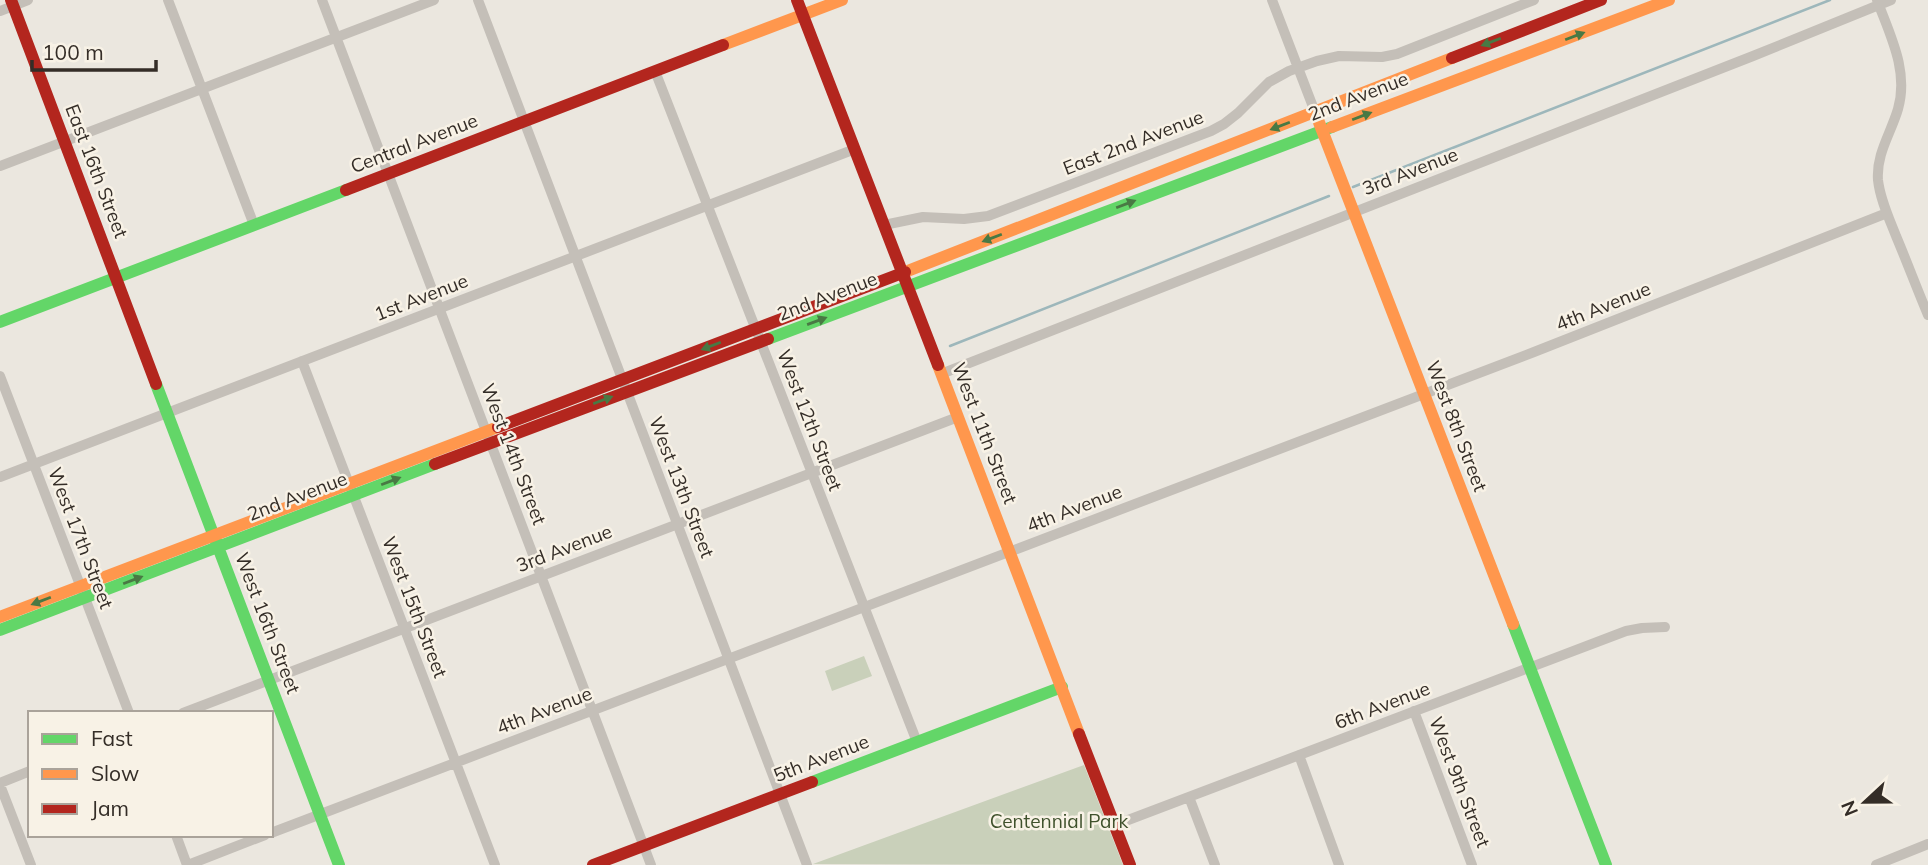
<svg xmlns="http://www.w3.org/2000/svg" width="1928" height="865" font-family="Mulish,sans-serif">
<rect width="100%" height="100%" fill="#ebe7df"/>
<!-- green -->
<path fill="#c9d0ba" d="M 864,656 L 872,676 L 832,691 L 825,671 Z
M 1084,765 L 1123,865 L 813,864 Z"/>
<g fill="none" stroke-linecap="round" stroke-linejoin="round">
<!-- stream -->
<path stroke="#9db7bb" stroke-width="2.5" d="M 1353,187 L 1830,0
M 950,346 L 1329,196"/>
<!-- street -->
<path stroke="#c4bfb8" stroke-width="10" d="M 168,0 L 254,225
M 322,0 L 651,865
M 478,0 L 807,865
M 1272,0 L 1315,112
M 1877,0 C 1890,35 1909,71 1898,109 C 1891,133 1876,154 1878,180 C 1880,199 1889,218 1896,236 C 1907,262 1917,289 1928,315
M 0,11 L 28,0
M 655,71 L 917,742
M 0,166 L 434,0
M 884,225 L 923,217 L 964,219 L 988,216 L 1211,131 L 1224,124 L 1238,113 L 1269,82 L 1289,71 L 1317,61 L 1339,56 L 1382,57 L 1397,54 L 1534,0
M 302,361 L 495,865
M 941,374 L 1753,56 L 1891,0
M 0,376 L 129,713
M 0,477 L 855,149
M 1414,711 L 1472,865
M 183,713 L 958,417
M 1299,755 L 1339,865
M 0,783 L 30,771
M 0,785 L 31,865
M 1189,797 L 1215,865
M 1115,825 L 1626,631 L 1642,628 L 1665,627
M 271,833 L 1534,352 L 1887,213
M 176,835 L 187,865
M 188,865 L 265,835
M 1876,865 L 1928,844"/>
<!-- fast -->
<path stroke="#63d668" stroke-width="12" d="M 0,322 L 346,190
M 768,339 L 1332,127
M 156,384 L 339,865
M 1513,624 L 1606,865
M 0,630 L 435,464
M 812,782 L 1062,687"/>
<!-- slow -->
<path stroke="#ff974d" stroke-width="12" d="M 723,45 L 842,0
M 1315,112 L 1513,624
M 1332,127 L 1669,0
M 905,272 L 1452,58
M 938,365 L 1079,734
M 0,617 L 498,427"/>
<!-- jam -->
<path stroke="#b3261e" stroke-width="12" d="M 11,0 L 156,384
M 797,0 L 938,365
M 1452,58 L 1601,0
M 346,190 L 723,45
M 498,427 L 905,272
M 435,464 L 768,339
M 1079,734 L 1130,865
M 593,865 L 812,782"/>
</g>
<!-- one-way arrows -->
<defs><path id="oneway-solid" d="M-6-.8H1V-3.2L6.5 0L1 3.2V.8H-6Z" transform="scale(1.75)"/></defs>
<g fill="#497944">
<use href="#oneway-solid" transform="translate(1575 36) rotate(-21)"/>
<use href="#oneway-solid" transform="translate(1491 42) rotate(159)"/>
<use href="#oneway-solid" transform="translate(1362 116) rotate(-21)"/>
<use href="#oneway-solid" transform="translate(1280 126) rotate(159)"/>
<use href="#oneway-solid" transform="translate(1126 204) rotate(-21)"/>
<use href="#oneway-solid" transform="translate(992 238) rotate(159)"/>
<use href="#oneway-solid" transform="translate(817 321) rotate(-20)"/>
<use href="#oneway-solid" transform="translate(711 346) rotate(159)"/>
<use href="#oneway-solid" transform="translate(603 400) rotate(-21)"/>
<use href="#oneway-solid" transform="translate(391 481) rotate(-21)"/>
<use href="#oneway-solid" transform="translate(133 580) rotate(-21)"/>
<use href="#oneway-solid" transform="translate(41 601) rotate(159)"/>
</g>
<g text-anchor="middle" stroke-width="5" stroke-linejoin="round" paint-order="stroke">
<!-- street labels -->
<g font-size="19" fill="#342d27" stroke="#f8f2e6">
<text transform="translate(1358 96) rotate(-21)" y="7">2nd Avenue</text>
<text transform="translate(1133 142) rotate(-21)" y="7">East 2nd Avenue</text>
<text transform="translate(414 143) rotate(-21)" y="7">Central Avenue</text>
<text transform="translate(97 171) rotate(69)" y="7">East 16th Street</text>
<text transform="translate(1410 171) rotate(-21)" y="7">3rd Avenue</text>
<text transform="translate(827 296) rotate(-21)" y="7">2nd Avenue</text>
<text transform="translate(421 297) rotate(-21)" y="7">1st Avenue</text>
<text transform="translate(1603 306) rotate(-22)" y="7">4th Avenue</text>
<text transform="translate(810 420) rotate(69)" y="7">West 12th Street</text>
<text transform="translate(1457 426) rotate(69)" y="7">West 8th Street</text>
<text transform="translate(985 433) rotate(69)" y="7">West 11th Street</text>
<text transform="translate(514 454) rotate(69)" y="7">West 14th Street</text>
<text transform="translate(682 487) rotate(69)" y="7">West 13th Street</text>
<text transform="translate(297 496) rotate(-21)" y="7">2nd Avenue</text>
<text transform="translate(1074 508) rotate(-21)" y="7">4th Avenue</text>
<text transform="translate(81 538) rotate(69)" y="7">West 17th Street</text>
<text transform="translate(564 548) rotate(-21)" y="7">3rd Avenue</text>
<text transform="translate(415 607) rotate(69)" y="7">West 15th Street</text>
<text transform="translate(268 623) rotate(69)" y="7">West 16th Street</text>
<text transform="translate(1382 705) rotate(-21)" y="7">6th Avenue</text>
<text transform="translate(544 710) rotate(-21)" y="7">4th Avenue</text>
<text transform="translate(821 758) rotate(-21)" y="7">5th Avenue</text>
<text transform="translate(1460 782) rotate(69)" y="7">West 9th Street</text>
</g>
<!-- park labels -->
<g font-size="19" fill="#3f512c" stroke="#f8f2e6">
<text x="1059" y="828">Centennial Park</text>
</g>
</g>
<!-- legend -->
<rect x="28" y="711" width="245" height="126" fill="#f8f2e6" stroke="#aaa39a" stroke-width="2"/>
<rect x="42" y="734" width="35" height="10" fill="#63d668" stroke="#aaa39a" stroke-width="2"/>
<text x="91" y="746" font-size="21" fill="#342d27">Fast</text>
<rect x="42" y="769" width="35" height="10" fill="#ff974d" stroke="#aaa39a" stroke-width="2"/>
<text x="91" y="781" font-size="21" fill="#342d27">Slow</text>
<rect x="42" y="804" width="35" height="10" fill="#b3261e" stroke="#aaa39a" stroke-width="2"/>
<text x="91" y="816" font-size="21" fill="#342d27">Jam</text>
<!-- north arrow -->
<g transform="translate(1865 802) rotate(248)" stroke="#f8f2e6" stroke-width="5" paint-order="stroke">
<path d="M0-5L12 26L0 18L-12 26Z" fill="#342d27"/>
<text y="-10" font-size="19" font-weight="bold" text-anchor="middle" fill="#342d27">N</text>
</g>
<!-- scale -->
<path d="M32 60v10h124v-10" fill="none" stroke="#342d27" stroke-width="3.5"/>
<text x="42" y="60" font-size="21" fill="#342d27" stroke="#f8f2e6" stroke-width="5" paint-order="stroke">100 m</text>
</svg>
